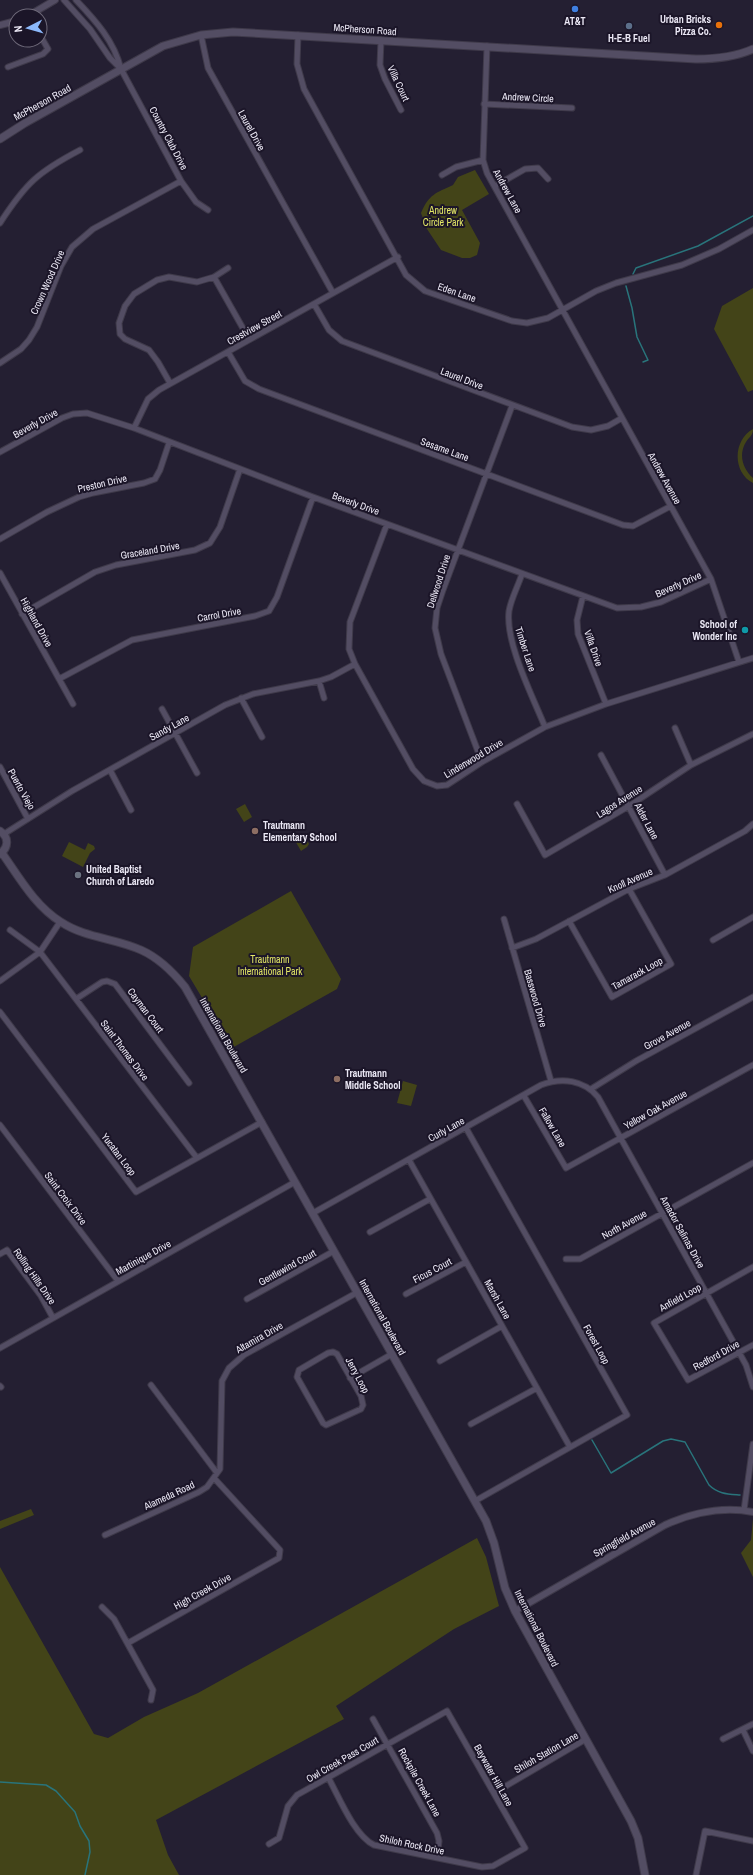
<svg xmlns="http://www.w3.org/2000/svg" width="753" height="1875" font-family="'Archivo Narrow',sans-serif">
<rect width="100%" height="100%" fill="#241f32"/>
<!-- green -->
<path fill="#434418" d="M 475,170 L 489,194 L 462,210 L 480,243 L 477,255 L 470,258 L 462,258 L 441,250 L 427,229 L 421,213 C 429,194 436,193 453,185 L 458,177 Z
M 753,288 L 753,390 L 748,392 L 714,329 L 722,306 Z
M 753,429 C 753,436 749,437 746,442 C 738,455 743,469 753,478 L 753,483 C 732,472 733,440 753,429 Z
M 245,804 L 252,817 L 244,822 L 236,809 Z
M 299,836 L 305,836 L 309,844 L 307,847 L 301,851 L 294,839 Z
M 69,842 L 85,850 L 88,843 L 94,846 L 95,849 L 90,853 L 83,867 L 62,856 Z
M 291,891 L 341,979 L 337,989 L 232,1048 L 189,976 L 193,947 Z
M 403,1081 L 417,1085 L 411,1106 L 397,1103 Z
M 31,1509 L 34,1515 L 0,1529 L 0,1521 Z
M 753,1519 L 753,1577 L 741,1553 L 751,1540 Z
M 477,1538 L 486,1557 L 499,1606 L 454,1629 L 336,1706 L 344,1719 L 156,1820 L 168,1855 L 179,1875 L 0,1875 L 0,1567 L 94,1734 L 108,1738 L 144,1717 L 198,1693 Z"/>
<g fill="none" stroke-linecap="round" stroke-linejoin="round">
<!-- stream -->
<path stroke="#29747b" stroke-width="1.5" d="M 633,274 L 636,268 L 698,246 L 753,216
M 626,286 L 632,308 L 637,337 L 648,360 L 643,362
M 592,1440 L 611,1473 L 663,1441 L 671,1439 L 685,1442 L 709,1485 C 718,1494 728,1494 740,1495
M 0,1782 L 46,1785 L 56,1791 L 75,1812 L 80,1826 L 89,1841 L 90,1852 L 85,1875"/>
<defs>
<path id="minor" d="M 64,0 L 90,29 L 110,58 L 120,68
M 76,0 C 96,21 114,41 121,69 L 181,181 L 196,202 L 208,210
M 201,35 L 208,68 L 333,293
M 298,35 L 297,64 L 304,89 L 406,275 L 425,291 L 512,321 L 527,323 L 548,318 L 596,291 L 616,283 L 682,265 L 719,249 L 753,230
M 381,40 L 380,65 L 385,79 L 401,110
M 487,46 L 483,160 L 487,173 L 711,579 L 739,662
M 8,67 L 43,54 L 48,49 L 40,35
M 484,104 L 572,108
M 442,175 L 456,167 L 483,160
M 495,186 L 525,169 L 538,168 L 548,179
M 0,223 C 26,183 38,172 80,150
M 214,277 L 228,268
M 314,304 L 329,330 L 342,341 L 572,427 L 591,430 L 608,426 L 622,418
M 228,352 L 245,381 L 259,389 L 623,525 L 633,526 L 671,506
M 0,363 L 21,349 L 29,340 L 37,327 L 61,266 L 72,247 L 93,229 L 181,181
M 170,383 L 158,362 L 149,350 L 125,339 L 120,334 L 119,323 L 125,306 L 134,294 L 157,280 L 169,277 L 197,282 L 214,277 L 249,339
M 134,428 L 148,399 L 159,390 L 398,257
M 0,452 L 62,418 L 73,414 L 87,413 L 134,428 L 313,497 L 617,608 L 641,607 L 661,602 L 711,579
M 387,524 L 350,622 L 349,649 L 355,664 L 413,769 L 424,781 L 437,786 L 447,785 L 482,762 L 545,727 L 606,704 L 753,658
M 0,539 L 47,512 L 79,497 L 93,493 L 144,483 L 155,479 L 160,470 L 169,443
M 0,573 L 73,704
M 522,574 C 518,586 511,599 509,611 C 505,643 533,697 545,727
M 583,596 L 577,620 L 578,634 L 606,704
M 22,614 L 95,572 L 116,565 L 195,550 L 210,543 L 220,527 L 240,469
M 59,679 L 132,640 L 255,616 L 269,611 L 277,597 L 313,497
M 319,681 L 324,698
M 241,698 L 262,737
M 162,709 L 197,773
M 675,728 L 691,765
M 601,755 L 665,875
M 482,762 L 441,654 L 435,628 L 437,608 L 443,590 L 512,406
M 0,767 L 28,819
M 110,770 L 131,810
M 517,804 L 545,855 L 629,806 L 691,765 L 753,734
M 4,834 L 72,791 L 225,705 L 253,694 L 319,681 L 331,677 L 355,664
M 504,919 L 551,1081
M 569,921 L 612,997 L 671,964 L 629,889
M 10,930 L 40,952 L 197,1158
M 713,940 L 753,917
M 512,948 L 536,939 L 629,889 L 665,875 L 745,831 L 753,824
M 0,981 L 40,952 L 60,922
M 76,999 L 102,982 L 107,981 L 115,984 L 189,1083
M 0,1012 L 136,1192 L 262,1122
M 591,1089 L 636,1061 L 753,997
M 524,1096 L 566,1168 L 753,1065
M 0,1125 L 118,1281
M 466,1128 L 627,1415 L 475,1501
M 409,1160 L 570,1447
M 313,1213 L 541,1085 C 562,1077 584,1080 598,1097 L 746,1365 L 753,1387
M 370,1232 L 430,1199
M 0,1254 L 7,1250 L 41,1296 L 53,1318
M 566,1259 L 580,1259 L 753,1163
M 753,1267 L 654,1323 L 688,1380 L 753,1345
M 406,1294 L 466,1262
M 247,1299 L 334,1251
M 0,1348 L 295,1182
M 333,1352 L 337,1354 L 361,1396 L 363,1405 L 361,1409 L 326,1425 L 323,1423 L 297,1377 L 299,1370 L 328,1353 Z
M 440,1361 L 502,1326
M 350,1378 L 392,1354
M 151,1385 L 217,1473
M 0,1386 L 1,1387
M 471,1424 L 537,1388
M 744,1510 L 753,1444
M 105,1535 L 199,1492 L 207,1487 L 220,1469 L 222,1381 L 229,1368 L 244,1355 L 358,1292
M 102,1607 L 114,1619 L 153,1690 L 151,1700
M 128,1643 L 279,1558 L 280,1550 L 214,1478
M 373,1719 L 437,1833 L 439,1841 L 437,1858
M 743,1730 L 753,1751
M 723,1739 L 753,1724
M 494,1793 L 586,1739
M 269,1844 L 279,1838 L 288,1806 L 297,1795 L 447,1711 L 525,1848 L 493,1866 L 482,1867 L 374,1845 C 354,1835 339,1797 328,1777
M 696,1875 L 705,1831 L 753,1841"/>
<path id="tertiary" d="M 28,16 L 55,0
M 0,25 L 16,21
M 515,1611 L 665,1525 C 694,1512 722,1506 753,1512"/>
<path id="secondary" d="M 0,139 L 25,123 L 163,46 L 201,35 L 233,32 L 696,59 C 715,59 735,57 753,49
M 0,831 C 9,837 9,847 0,854
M 2,853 C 19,877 35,906 61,922 C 85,938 115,938 141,950 C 159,958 173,972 185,987 L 486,1521 L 494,1543 L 505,1588 L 515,1611 L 631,1821 L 638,1838 L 645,1875"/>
</defs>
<!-- minor casing -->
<use href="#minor" stroke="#3f3a4a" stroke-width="7"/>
<!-- tertiary casing -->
<use href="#tertiary" stroke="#3f3a4a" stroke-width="8"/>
<!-- secondary casing -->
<use href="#secondary" stroke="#3f3a4a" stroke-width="9"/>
<!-- minor -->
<use href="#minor" stroke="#534d63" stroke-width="5"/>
<!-- tertiary -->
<use href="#tertiary" stroke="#534d63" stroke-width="6"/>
<!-- secondary -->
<use href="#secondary" stroke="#534d63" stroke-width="7"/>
</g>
<!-- markers -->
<circle fill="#3f7fe0" stroke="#1b1528" stroke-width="1.5" cx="575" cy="9" r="4"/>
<circle fill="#e8710a" stroke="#1b1528" stroke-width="1.5" cx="719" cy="25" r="4"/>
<circle fill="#5c6f8a" stroke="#1b1528" stroke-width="1.5" cx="629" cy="26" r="4"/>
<circle fill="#0f9aa8" stroke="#1b1528" stroke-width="1.5" cx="745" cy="630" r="4"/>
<g fill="#8d6e63" stroke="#1b1528" stroke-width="1.5">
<circle cx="255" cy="831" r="4"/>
<circle cx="337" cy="1079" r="4"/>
</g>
<circle fill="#6b7280" stroke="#1b1528" stroke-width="1.5" cx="78" cy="875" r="4"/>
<g text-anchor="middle" stroke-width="4" stroke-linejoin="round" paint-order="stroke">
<!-- poi labels -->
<g font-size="10" font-weight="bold" fill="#ece9f6" stroke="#1b1528" text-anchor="start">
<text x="711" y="23" text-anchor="end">Urban Bricks<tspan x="711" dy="12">Pizza Co.</tspan></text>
<text x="575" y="25" text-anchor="middle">AT&amp;T</text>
<text x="629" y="42" text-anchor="middle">H-E-B Fuel</text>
<text x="737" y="628" text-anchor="end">School of<tspan x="737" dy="12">Wonder Inc</tspan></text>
<text x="263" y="829">Trautmann<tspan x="263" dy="12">Elementary School</tspan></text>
<text x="86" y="873">United Baptist<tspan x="86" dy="12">Church of Laredo</tspan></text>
<text x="345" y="1077">Trautmann<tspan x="345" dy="12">Middle School</tspan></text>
</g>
<!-- street labels -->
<g font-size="10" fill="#ece9f6" stroke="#1b1528">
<text transform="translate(365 29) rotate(4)" y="4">McPherson Road</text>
<text transform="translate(399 83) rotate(65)" y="4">Villa Court</text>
<text transform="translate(528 97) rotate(3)" y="4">Andrew Circle</text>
<text transform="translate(42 102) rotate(-29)" y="4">McPherson Road</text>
<text transform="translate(252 130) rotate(61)" y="4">Laurel Drive</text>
<text transform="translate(169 138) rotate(62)" y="4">Country Club Drive</text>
<text transform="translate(508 191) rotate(61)" y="4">Andrew Lane</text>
<text transform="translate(47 282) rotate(-66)" y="4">Crown Wood Drive</text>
<text transform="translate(457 292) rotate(19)" y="4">Eden Lane</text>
<text transform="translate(254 327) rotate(-29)" y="4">Crestview Street</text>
<text transform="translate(462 378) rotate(21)" y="4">Laurel Drive</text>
<text transform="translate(35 423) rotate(-29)" y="4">Beverly Drive</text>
<text transform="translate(445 449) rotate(20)" y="4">Sesame Lane</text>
<text transform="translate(665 478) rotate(61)" y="4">Andrew Avenue</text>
<text transform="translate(102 483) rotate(-13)" y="4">Preston Drive</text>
<text transform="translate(356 503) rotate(20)" y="4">Beverly Drive</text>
<text transform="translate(150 550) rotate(-10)" y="4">Graceland Drive</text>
<text transform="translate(438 581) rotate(-72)" y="4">Dellwood Drive</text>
<text transform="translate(678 584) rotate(-24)" y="4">Beverly Drive</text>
<text transform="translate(219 614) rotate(-10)" y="4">Carrol Drive</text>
<text transform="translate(37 622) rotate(61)" y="4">Highland Drive</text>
<text transform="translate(594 648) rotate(71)" y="4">Villa Drive</text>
<text transform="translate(526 649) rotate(72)" y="4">Timber Lane</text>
<text transform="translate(169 727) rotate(-29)" y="4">Sandy Lane</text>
<text transform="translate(473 758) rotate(-31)" y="4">Lindenwood Drive</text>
<text transform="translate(22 789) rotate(61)" y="4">Puerto Viejo</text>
<text transform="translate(619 801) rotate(-32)" y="4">Lagos Avenue</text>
<text transform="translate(647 821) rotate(62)" y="4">Alder Lane</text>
<text transform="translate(630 880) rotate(-24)" y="4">Knoll Avenue</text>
<text transform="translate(637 973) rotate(-29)" y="4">Tamarack Loop</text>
<text transform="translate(536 998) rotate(74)" y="4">Basswood Drive</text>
<text transform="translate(146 1010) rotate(53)" y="4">Cayman Court</text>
<text transform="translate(667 1034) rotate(-29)" y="4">Grove Avenue</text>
<text transform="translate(224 1035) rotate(60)" y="4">International Boulevard</text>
<text transform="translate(125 1050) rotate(53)" y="4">Saint Thomas Drive</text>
<text transform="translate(655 1109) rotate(-29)" y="4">Yellow Oak Avenue</text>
<text transform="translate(553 1127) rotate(60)" y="4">Fallow Lane</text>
<text transform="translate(446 1129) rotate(-29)" y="4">Curly Lane</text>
<text transform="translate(119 1154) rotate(53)" y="4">Yucatan Loop</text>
<text transform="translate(66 1198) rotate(53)" y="4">Saint Croix Drive</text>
<text transform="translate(624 1224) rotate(-29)" y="4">North Avenue</text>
<text transform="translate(683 1232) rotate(61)" y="4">Amador Salinas Drive</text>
<text transform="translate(143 1257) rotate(-29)" y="4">Martinique Drive</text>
<text transform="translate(287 1267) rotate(-29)" y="4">Gentlewind Court</text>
<text transform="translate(432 1270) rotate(-28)" y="4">Ficus Court</text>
<text transform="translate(35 1276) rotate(55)" y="4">Rolling Hills Drive</text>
<text transform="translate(680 1297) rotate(-29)" y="4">Anfield Loop</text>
<text transform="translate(498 1299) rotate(61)" y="4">Marsh Lane</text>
<text transform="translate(383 1317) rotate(61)" y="4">International Boulevard</text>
<text transform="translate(259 1337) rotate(-30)" y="4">Altamira Drive</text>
<text transform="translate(597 1344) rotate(61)" y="4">Forest Loop</text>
<text transform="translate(716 1355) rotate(-29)" y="4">Redford Drive</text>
<text transform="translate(358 1375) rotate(62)" y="4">Jerry Loop</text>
<text transform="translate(169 1495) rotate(-25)" y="4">Alameda Road</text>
<text transform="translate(624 1537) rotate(-29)" y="4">Springfield Avenue</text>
<text transform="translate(202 1591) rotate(-29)" y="4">High Creek Drive</text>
<text transform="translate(537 1628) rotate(63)" y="4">International Boulevard</text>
<text transform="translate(546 1752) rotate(-30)" y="4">Shiloh Station Lane</text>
<text transform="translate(342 1759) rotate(-30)" y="4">Owl Creek Pass Court</text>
<text transform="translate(494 1775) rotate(61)" y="4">Baywater Hill Lane</text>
<text transform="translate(420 1782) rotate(61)" y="4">Rockpile Creek Lane</text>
<text transform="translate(412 1844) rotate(12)" y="4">Shiloh Rock Drive</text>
</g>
<!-- park labels -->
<g font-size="10" fill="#e4e866" stroke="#1b1528">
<text x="443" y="214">Andrew<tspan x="443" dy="12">Circle Park</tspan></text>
<text x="270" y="963">Trautmann<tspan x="270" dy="12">International Park</tspan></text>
</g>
</g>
<!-- north arrow -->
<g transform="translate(28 28) rotate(264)"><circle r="19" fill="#1b1528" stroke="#6f6a7a"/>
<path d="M0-3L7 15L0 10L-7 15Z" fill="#8cb9fc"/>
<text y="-6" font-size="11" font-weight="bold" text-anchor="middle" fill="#ece9f6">N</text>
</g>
</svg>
